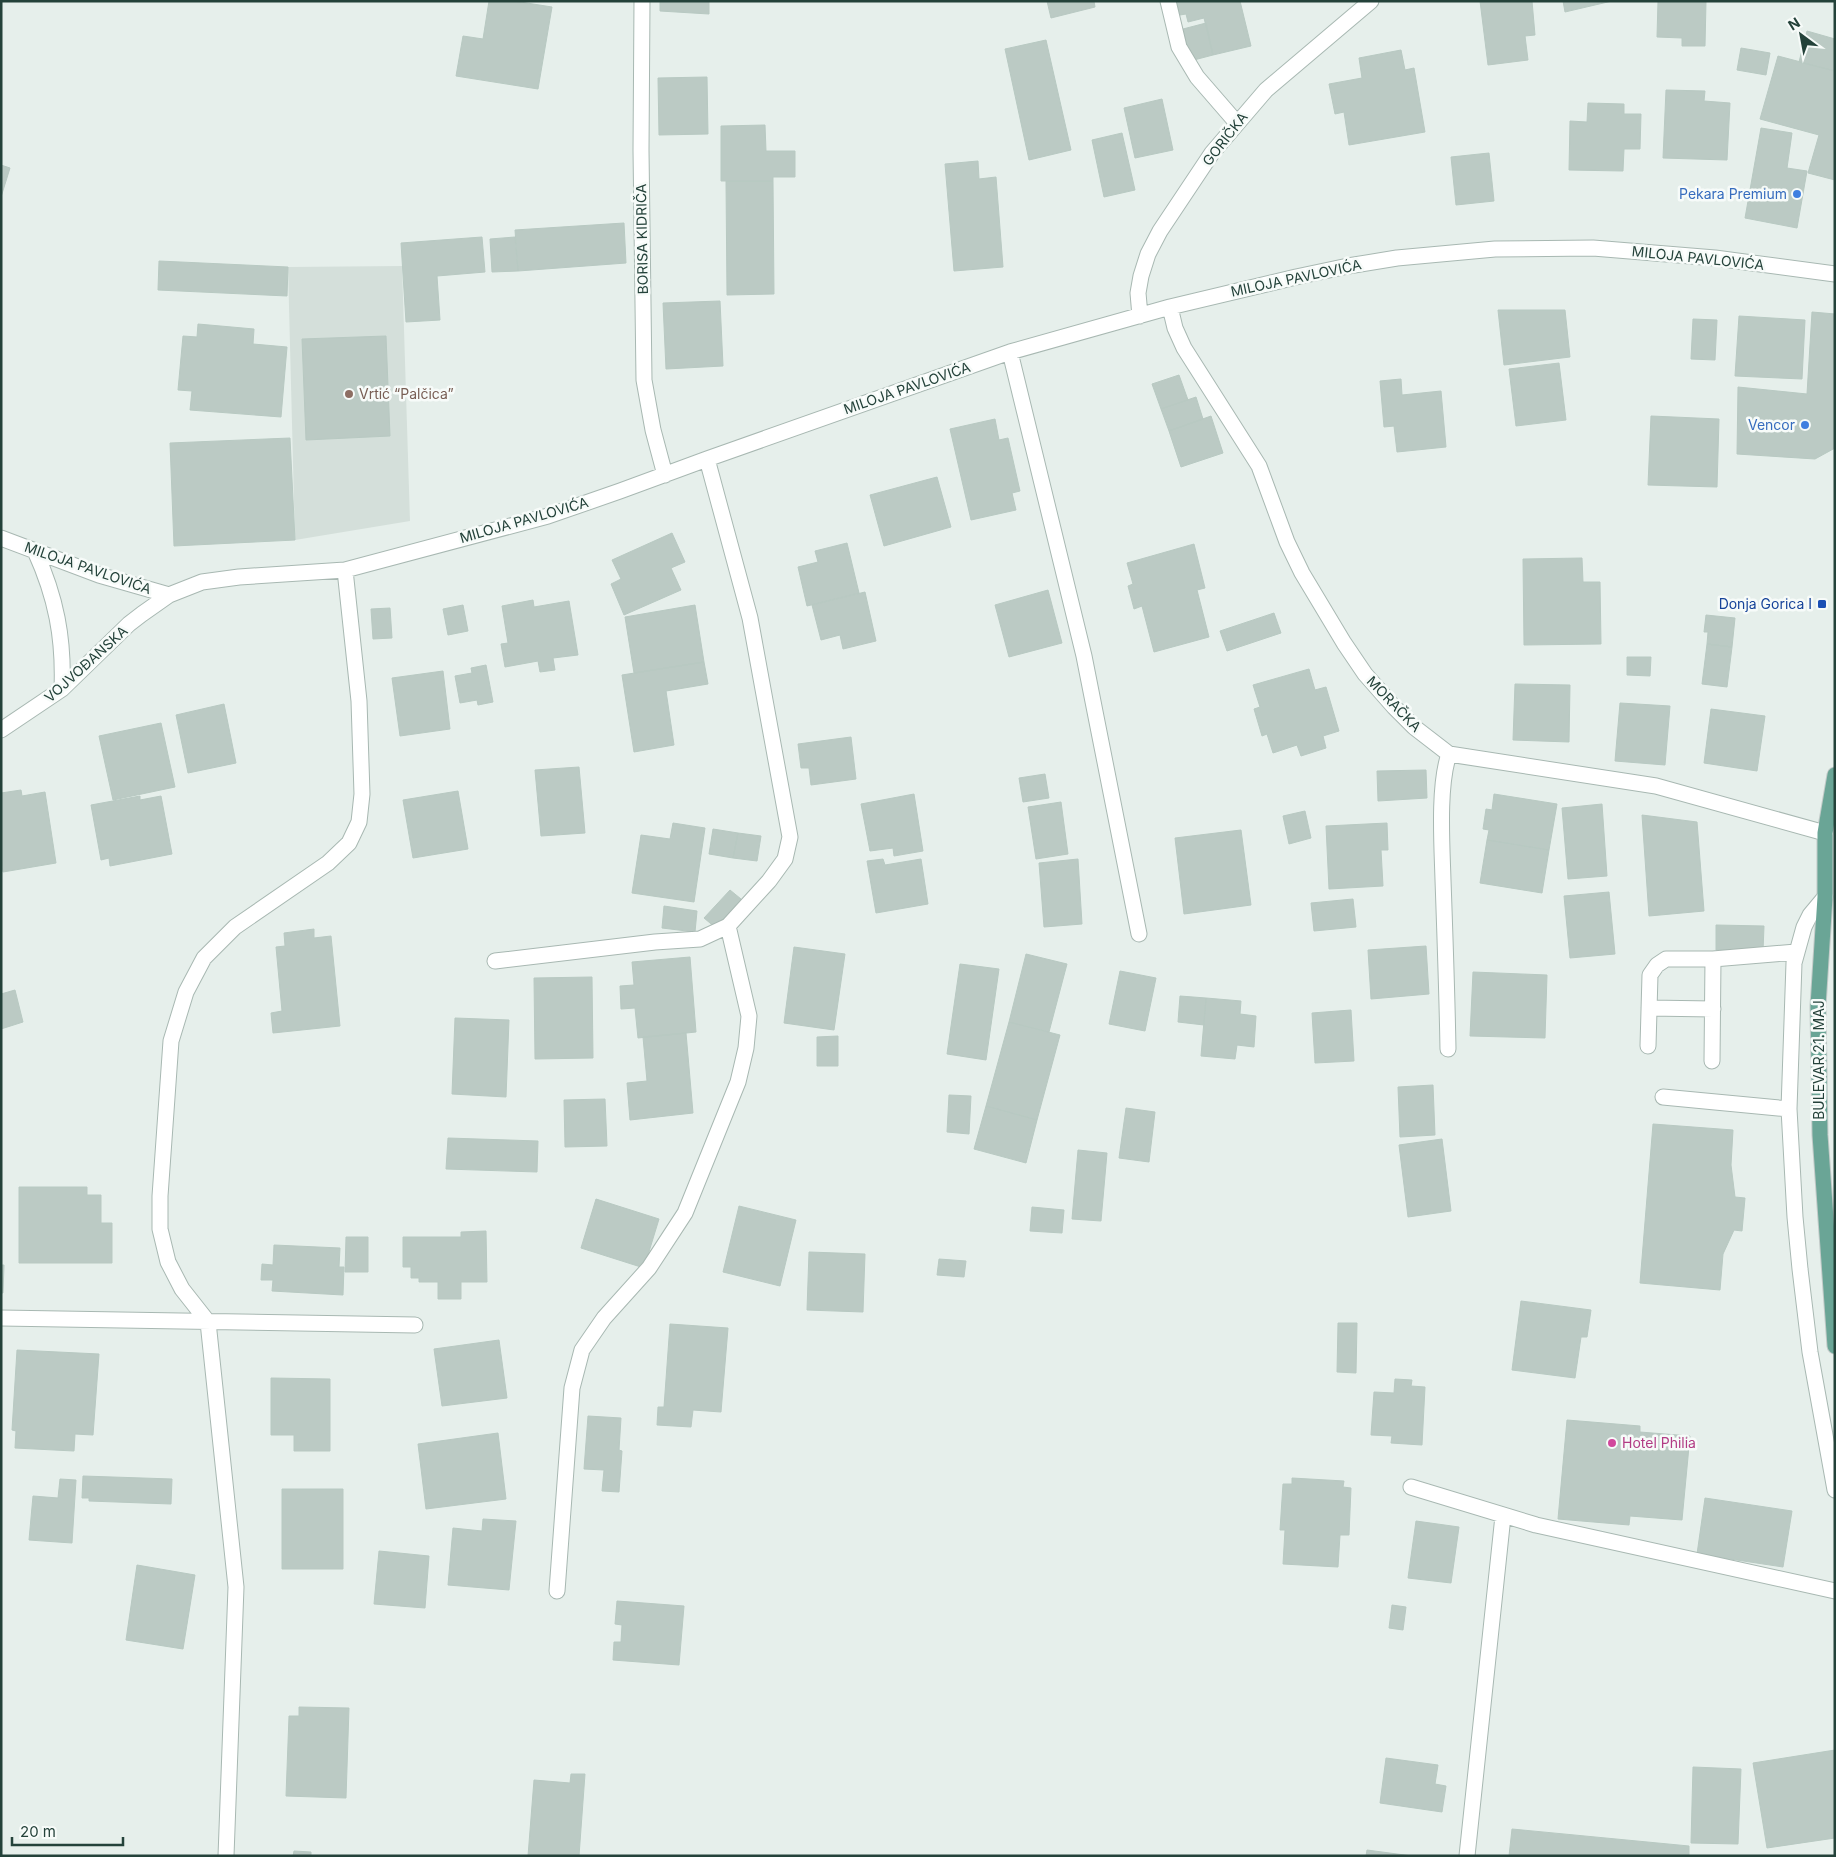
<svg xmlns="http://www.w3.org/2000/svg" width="1836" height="1857" font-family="Inter,sans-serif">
<rect width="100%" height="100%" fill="#e6efeb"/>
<!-- built -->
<path fill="#d4dfda" d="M 402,266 L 410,521 L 295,540 L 288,267 Z"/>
<!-- building -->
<path fill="#bbcac4" stroke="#b8c9c2" d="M 489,1 L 514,1 L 552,7 L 538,89 L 456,76 L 463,36 L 483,39 Z
M 660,1 L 709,1 L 709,14 L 660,11 Z
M 1047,1 L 1094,1 L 1095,7 L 1051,18 Z
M 1176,1 L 1240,1 L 1251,46 L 1213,55 L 1204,18 L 1188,22 L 1186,14 L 1180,15 Z
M 1480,1 L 1532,1 L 1535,35 L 1525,36 L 1528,60 L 1488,65 Z
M 1563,1 L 1612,1 L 1565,12 Z
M 1658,1 L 1706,1 L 1705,46 L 1682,46 L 1682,38 L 1657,37 Z
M 1206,23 L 1213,55 L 1190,61 L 1183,29 Z
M 1807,31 L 1835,39 L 1835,71 L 1799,62 Z
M 1046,40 L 1071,150 L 1029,160 L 1005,49 Z
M 1741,48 L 1770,53 L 1766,75 L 1737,70 Z
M 1401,50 L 1405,70 L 1414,68 L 1425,132 L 1349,145 L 1344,112 L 1335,114 L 1329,84 L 1362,78 L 1359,58 Z
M 1778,56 L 1835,71 L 1835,180 L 1808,173 L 1819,135 L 1760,119 Z
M 707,77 L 708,134 L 659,135 L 658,78 Z
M 1666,90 L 1705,91 L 1704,101 L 1730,103 L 1727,160 L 1663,158 Z
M 1162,99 L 1173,150 L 1135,158 L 1124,108 Z
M 1588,103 L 1624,104 L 1624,114 L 1641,114 L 1640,149 L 1624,149 L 1623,171 L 1569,170 L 1570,121 L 1587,122 Z
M 765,125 L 766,151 L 795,151 L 795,177 L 773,177 L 773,181 L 721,181 L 721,126 Z
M 1761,128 L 1792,133 L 1787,168 L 1807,171 L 1797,228 L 1745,218 Z
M 1122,133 L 1135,190 L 1104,197 L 1092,140 Z
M 1489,153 L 1494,201 L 1456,205 L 1451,157 Z
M 978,161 L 979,179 L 996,177 L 1003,267 L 954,271 L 945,164 Z
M 1,165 L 10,168 L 1,197 Z
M 726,181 L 773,181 L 774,294 L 727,295 Z
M 624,223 L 626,263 L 518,271 L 515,230 Z
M 482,237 L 485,272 L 437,276 L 440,320 L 406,322 L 401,243 Z
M 515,237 L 518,271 L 492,272 L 490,239 Z
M 159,261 L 288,267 L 287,296 L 158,290 Z
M 720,301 L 723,366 L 666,369 L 663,303 Z
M 1498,310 L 1565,310 L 1570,357 L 1504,365 Z
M 1812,312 L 1835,314 L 1835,448 L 1815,459 L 1737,454 L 1738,387 L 1807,394 Z
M 1739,316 L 1805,320 L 1802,379 L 1735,376 Z
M 1693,319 L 1717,320 L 1715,360 L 1691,359 Z
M 198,324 L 254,329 L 253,344 L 287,347 L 281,417 L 190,410 L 192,391 L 178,390 L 183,336 L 197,337 Z
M 386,336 L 390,436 L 306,440 L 302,339 Z
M 1559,363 L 1566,420 L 1516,426 L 1509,369 Z
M 1179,375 L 1188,400 L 1161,409 L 1152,384 Z
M 1401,379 L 1402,395 L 1441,391 L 1446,447 L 1397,452 L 1394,426 L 1384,427 L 1380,381 Z
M 1196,397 L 1203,419 L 1169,431 L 1161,409 Z
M 1211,416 L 1223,453 L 1181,467 L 1169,431 Z
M 1651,416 L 1719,419 L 1717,487 L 1648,485 Z
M 995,419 L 999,440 L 1008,438 L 1020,491 L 1012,493 L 1016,510 L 971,520 L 950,429 Z
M 290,438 L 295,540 L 174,546 L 170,443 Z
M 937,477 L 951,527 L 884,546 L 870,495 Z
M 672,533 L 685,562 L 671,568 L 681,590 L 624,615 L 611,584 L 621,579 L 612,560 Z
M 847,543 L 859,593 L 807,606 L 798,567 L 818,562 L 815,551 Z
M 1194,544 L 1205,588 L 1197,590 L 1209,637 L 1154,652 L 1142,606 L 1134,609 L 1128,586 L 1133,584 L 1127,563 Z
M 1582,558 L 1583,582 L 1600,582 L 1601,644 L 1524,645 L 1523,559 Z
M 1048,590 L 1062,643 L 1009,657 L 995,605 Z
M 865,592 L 876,641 L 843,649 L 840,635 L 821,640 L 812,605 Z
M 533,600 L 534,607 L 569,601 L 578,655 L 553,658 L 555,670 L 540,672 L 538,661 L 505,667 L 501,644 L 508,643 L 502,606 Z
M 463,605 L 468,631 L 448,635 L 443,609 Z
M 695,605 L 704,662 L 634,673 L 625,617 Z
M 390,608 L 392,638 L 373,639 L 371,609 Z
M 1274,613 L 1281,633 L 1227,651 L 1220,631 Z
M 1706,615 L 1735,618 L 1732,647 L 1707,644 L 1708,632 L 1704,632 Z
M 1707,644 L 1732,647 L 1727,687 L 1702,684 Z
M 1627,657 L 1651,657 L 1650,676 L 1627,675 Z
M 704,662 L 708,684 L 666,691 L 674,745 L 634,752 L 622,675 Z
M 486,665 L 493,702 L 478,705 L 477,700 L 460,703 L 455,676 L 472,673 L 471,668 Z
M 1309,669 L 1315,690 L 1326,687 L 1339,731 L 1323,736 L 1326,748 L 1301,756 L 1297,745 L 1273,753 L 1267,734 L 1262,736 L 1254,709 L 1260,707 L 1253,685 Z
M 443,671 L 450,729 L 400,736 L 392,678 Z
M 1515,684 L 1570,685 L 1569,742 L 1513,740 Z
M 1620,703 L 1670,706 L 1665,765 L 1615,761 Z
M 224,704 L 236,763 L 188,773 L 176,715 Z
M 1711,709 L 1765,716 L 1757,771 L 1704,763 Z
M 161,723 L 175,787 L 113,800 L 99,736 Z
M 851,737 L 856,779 L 811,785 L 809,768 L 801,768 L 798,744 Z
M 579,767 L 585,833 L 541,836 L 535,770 Z
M 1426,770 L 1427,798 L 1378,801 L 1377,771 Z
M 1045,774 L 1049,798 L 1023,802 L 1019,778 Z
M 21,790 L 22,796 L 45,792 L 56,863 L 3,872 L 1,859 L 1,793 Z
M 458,791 L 468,849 L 413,858 L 403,800 Z
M 914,794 L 923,851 L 894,856 L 893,848 L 870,851 L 861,804 Z
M 1494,794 L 1557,804 L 1549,850 L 1487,840 L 1489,830 L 1483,829 L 1486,809 L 1492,810 Z
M 140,796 L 140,800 L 161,796 L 172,854 L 110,866 L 109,858 L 101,860 L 91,805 Z
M 1061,802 L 1068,854 L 1036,859 L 1028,807 Z
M 1602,804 L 1607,876 L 1568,879 L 1562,808 Z
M 1305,811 L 1311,838 L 1289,844 L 1283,816 Z
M 1642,815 L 1697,822 L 1704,911 L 1649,916 Z
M 673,823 L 705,828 L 694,902 L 632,893 L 641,835 L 670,839 Z
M 1387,823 L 1388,850 L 1381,850 L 1383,886 L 1329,889 L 1326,826 Z
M 713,829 L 738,833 L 733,858 L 709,854 Z
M 1241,830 L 1251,905 L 1184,914 L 1175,838 Z
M 738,833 L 761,836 L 757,861 L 733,858 Z
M 1487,840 L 1549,850 L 1542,893 L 1480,883 Z
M 883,859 L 885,865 L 921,859 L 928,904 L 876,913 L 867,861 Z
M 1078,859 L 1082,924 L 1044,927 L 1039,863 Z
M 730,890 L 741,899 L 716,928 L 704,918 Z
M 1609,892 L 1615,954 L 1570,958 L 1564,896 Z
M 1353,899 L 1356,927 L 1314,931 L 1311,903 Z
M 664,906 L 697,911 L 695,932 L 662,928 Z
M 1716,925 L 1764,926 L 1763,951 L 1716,950 Z
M 314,929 L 314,938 L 331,936 L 340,1026 L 273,1033 L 271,1013 L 282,1011 L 276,947 L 285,946 L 284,933 Z
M 1426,946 L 1429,994 L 1371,999 L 1368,950 Z
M 794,947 L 845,954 L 834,1030 L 784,1023 Z
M 1026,954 L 1067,964 L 1049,1032 L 1009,1022 Z
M 690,957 L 696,1032 L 638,1038 L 635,1008 L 621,1009 L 620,986 L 634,985 L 632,962 Z
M 960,964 L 999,969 L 986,1060 L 947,1054 Z
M 1120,971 L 1156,978 L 1145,1031 L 1109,1024 Z
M 1473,972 L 1547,975 L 1545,1038 L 1470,1036 Z
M 592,977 L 593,1058 L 535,1059 L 534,978 Z
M 15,990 L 23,1022 L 1,1029 L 1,994 Z
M 1180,996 L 1206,998 L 1204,1025 L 1178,1022 Z
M 1206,998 L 1241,1001 L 1240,1014 L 1256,1016 L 1254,1047 L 1237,1045 L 1235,1059 L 1201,1056 Z
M 1351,1010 L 1354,1061 L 1315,1063 L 1312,1013 Z
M 455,1018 L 509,1020 L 506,1097 L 452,1094 Z
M 1009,1022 L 1060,1035 L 1037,1120 L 986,1106 Z
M 686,1033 L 693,1113 L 630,1120 L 627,1083 L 647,1081 L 643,1037 Z
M 838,1036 L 838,1066 L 817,1066 L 817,1037 Z
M 1433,1085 L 1435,1135 L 1400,1137 L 1398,1087 Z
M 949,1095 L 971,1096 L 969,1134 L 947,1132 Z
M 605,1099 L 607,1146 L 565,1147 L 564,1100 Z
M 986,1106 L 1037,1120 L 1026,1163 L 974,1149 Z
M 1126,1108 L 1155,1112 L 1149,1162 L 1119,1158 Z
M 1653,1124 L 1733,1130 L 1731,1165 L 1735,1197 L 1745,1198 L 1742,1231 L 1734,1230 L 1723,1254 L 1720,1290 L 1640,1283 Z
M 448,1138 L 538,1141 L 537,1172 L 446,1169 Z
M 1442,1139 L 1451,1211 L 1408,1217 L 1399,1145 Z
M 1078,1150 L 1107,1153 L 1101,1221 L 1072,1219 Z
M 19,1187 L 87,1187 L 87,1195 L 101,1195 L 101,1223 L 112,1223 L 112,1263 L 19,1263 Z
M 596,1199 L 659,1219 L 644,1268 L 581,1248 Z
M 739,1206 L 796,1220 L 780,1286 L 723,1272 Z
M 1032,1207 L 1064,1210 L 1062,1233 L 1030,1231 Z
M 486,1231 L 487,1282 L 461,1282 L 461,1299 L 438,1299 L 438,1282 L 419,1282 L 419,1278 L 411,1278 L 411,1267 L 403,1267 L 403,1237 L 461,1237 L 461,1232 Z
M 346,1237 L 368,1237 L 368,1272 L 345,1272 Z
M 274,1245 L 340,1248 L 339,1267 L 344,1267 L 343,1295 L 272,1291 L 273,1280 L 261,1280 L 262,1264 L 273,1265 Z
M 809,1252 L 865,1254 L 863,1312 L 807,1310 Z
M 939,1259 L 966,1261 L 964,1277 L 937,1275 Z
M 1,1265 L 4,1265 L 3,1293 L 1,1293 Z
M 1521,1301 L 1591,1310 L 1587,1337 L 1581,1337 L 1575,1378 L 1512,1370 Z
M 1338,1323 L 1357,1323 L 1356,1373 L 1337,1372 Z
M 670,1324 L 728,1328 L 721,1412 L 693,1410 L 691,1427 L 657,1425 L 658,1407 L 664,1407 Z
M 499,1340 L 507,1398 L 442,1406 L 434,1349 Z
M 17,1350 L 99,1354 L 93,1435 L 75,1434 L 74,1451 L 15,1448 L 16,1431 L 12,1430 Z
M 271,1378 L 330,1379 L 330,1451 L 294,1451 L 294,1435 L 271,1435 Z
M 1395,1379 L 1412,1380 L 1411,1386 L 1425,1387 L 1422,1445 L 1391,1443 L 1392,1436 L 1371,1435 L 1374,1392 L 1394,1393 Z
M 588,1416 L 621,1418 L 619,1450 L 622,1451 L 619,1492 L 602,1491 L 604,1470 L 584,1469 Z
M 1567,1420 L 1640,1426 L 1640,1432 L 1690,1436 L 1682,1520 L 1630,1516 L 1629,1525 L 1558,1519 Z
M 498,1433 L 506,1499 L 426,1509 L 418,1444 Z
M 83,1476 L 172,1479 L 171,1504 L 89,1501 L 89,1498 L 82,1498 Z
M 1292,1478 L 1344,1481 L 1343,1487 L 1351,1488 L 1349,1535 L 1340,1535 L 1338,1567 L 1283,1564 L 1285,1530 L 1280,1530 L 1283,1484 L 1292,1484 Z
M 60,1479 L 76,1480 L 72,1543 L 29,1540 L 33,1496 L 58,1498 Z
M 282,1489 L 343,1489 L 343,1569 L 282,1569 Z
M 1705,1498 L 1792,1511 L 1783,1567 L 1697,1554 Z
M 483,1519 L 516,1521 L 509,1590 L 448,1585 L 453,1528 L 482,1531 Z
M 1416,1521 L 1459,1527 L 1451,1583 L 1408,1578 Z
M 379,1551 L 429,1556 L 425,1608 L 374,1604 Z
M 137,1565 L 195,1575 L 183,1649 L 126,1640 Z
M 617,1601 L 684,1606 L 679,1665 L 613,1660 L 614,1642 L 621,1642 L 622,1625 L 615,1624 Z
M 1392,1605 L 1406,1607 L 1403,1630 L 1389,1628 Z
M 299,1707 L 349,1708 L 346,1798 L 286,1796 L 289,1716 L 299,1716 Z
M 1835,1750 L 1835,1838 L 1767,1848 L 1753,1763 Z
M 1386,1758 L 1438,1765 L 1435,1784 L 1446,1786 L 1442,1812 L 1380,1803 Z
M 1693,1767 L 1741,1769 L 1738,1844 L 1691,1843 Z
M 571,1774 L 585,1774 L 579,1856 L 528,1856 L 534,1780 L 570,1783 Z
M 1512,1829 L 1689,1846 L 1689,1856 L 1509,1856 Z
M 1367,1850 L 1412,1856 L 1366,1856 Z
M 294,1851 L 311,1852 L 311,1856 L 293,1856 Z"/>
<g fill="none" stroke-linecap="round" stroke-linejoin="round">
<defs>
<path id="minor" d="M 642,1 L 641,150 L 644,380 L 653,430 L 665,475
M 1168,1 L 1179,47 L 1197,77 L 1236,122
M 1170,307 L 1175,328 L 1184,348 L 1259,466 L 1287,542 L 1302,573 L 1344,643 L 1365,674 L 1394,707 L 1414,727 L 1449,754 L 1656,786 L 1825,833
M 1140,316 L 1138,293 L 1141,276 L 1148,254 L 1160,231 L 1212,153 L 1266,90 L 1371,1
M 1010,352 L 1084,656 L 1139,934
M 1,538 L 99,575 L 169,595
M 35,551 C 56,597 64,638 62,689
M 1,730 L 62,689 L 129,624 L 142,614 L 169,595 L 202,582 L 239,577 L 345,570 L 548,516 L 620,491 L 707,459 L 1010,352 L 1170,307 L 1296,277 L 1348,266 L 1397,258 L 1495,249 L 1593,248 L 1715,258 L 1835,274
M 1825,897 L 1810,915 L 1804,927 L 1794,963 L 1789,1109 L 1795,1217 L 1800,1269 L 1810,1352 L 1835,1490
M 495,961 L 655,942 L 700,939 L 728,926
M 1649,1008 L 1713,1009
M 1648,1046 L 1650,975 L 1657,965 L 1666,959 L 1713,959 L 1796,952
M 1448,1049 C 1447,993 1445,936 1443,880 C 1442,845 1438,786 1449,754
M 1712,1061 L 1713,959
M 1663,1097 L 1789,1109
M 1,1318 L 415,1325
M 1411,1487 L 1536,1525 L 1835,1591
M 557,1591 L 572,1388 L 582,1350 L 604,1318 L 649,1268 L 685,1213 L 738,1082 L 746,1048 L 749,1016 L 728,926 L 769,881 L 785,859 L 790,837 L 750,618 L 707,459
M 226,1856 L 236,1587 L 208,1322 L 182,1289 L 168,1262 L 160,1229 L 160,1196 L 171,1041 L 186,992 L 204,958 L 235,927 L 328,863 L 349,843 L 359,822 L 362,794 L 359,701 L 345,570
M 1467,1856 L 1503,1516"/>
<path id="major" d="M 1835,775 L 1825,833 L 1825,897 L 1818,1006 L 1820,1135 L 1835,1346"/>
</defs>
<!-- minor casing -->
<use href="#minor" stroke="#a8b8b2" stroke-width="17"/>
<!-- major casing -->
<use href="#major" stroke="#c2cac8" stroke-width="17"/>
<!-- minor -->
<use href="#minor" stroke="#fff" stroke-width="15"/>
<!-- major -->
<use href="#major" stroke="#6aa596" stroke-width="15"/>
</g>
<!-- markers -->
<g fill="#3f7fe0" stroke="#f7fbf9" stroke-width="2">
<circle cx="1797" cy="194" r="5"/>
<circle cx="1805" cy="425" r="5"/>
</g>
<circle fill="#8d6e63" stroke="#f7fbf9" stroke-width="2" cx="349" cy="394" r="5"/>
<rect fill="#1a4fb4" stroke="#f7fbf9" stroke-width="2" x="1817" y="599" width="10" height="10" rx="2.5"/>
<circle fill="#d1479c" stroke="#f7fbf9" stroke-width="2" cx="1612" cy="1443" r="5"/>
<g text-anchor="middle" stroke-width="5" stroke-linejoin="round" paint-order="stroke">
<!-- street labels -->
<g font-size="14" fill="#24423a" stroke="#f7fbf9">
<text transform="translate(1225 139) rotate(-52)" y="5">GORIČKA</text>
<text transform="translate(642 239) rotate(-91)" y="5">BORISA KIDRIČA</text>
<text transform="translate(1698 258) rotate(6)" y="5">MILOJA PAVLOVIĆA</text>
<text transform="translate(1296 278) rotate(-12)" y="5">MILOJA PAVLOVIĆA</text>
<text transform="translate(907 388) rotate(-19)" y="5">MILOJA PAVLOVIĆA</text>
<text transform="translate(524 520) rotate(-16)" y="5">MILOJA PAVLOVIĆA</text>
<text transform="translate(88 568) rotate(19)" y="5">MILOJA PAVLOVIĆA</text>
<text transform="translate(86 664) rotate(-42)" y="5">VOJVOĐANSKA</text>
<text transform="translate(1394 704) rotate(46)" y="5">MORAČKA</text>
<text transform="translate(1819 1060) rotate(-90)" y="5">BULEVAR 21. MAJ</text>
</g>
<!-- shop labels -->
<g font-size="14" fill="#366cbe" stroke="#f7fbf9" text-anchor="end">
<text x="1787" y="199">Pekara Premium</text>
<text x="1795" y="430">Vencor</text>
</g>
<!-- education labels -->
<g font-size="14" fill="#785e54" stroke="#f7fbf9" text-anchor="start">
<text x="359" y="399">Vrtić “Palčica”</text>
</g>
<!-- transit labels -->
<g font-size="14" fill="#164399" stroke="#f7fbf9" text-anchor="end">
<text x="1812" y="609">Donja Gorica I</text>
</g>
<!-- hotel labels -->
<g font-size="14" fill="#b23c85" stroke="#f7fbf9" text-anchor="start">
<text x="1622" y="1448">Hotel Philia</text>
</g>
</g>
<!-- border -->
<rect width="1836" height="1857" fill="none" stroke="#24423a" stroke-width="5"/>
<!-- north arrow -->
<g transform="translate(1801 35) rotate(328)" stroke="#f7fbf9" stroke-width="4" paint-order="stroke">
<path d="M0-4L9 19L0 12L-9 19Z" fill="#24423a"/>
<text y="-8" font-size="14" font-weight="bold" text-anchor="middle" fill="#24423a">N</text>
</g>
<!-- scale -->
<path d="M12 1837v8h111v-8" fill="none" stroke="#24423a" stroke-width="2.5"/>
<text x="20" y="1837" font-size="15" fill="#24423a" stroke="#f7fbf9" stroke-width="4" paint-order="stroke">20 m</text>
</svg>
